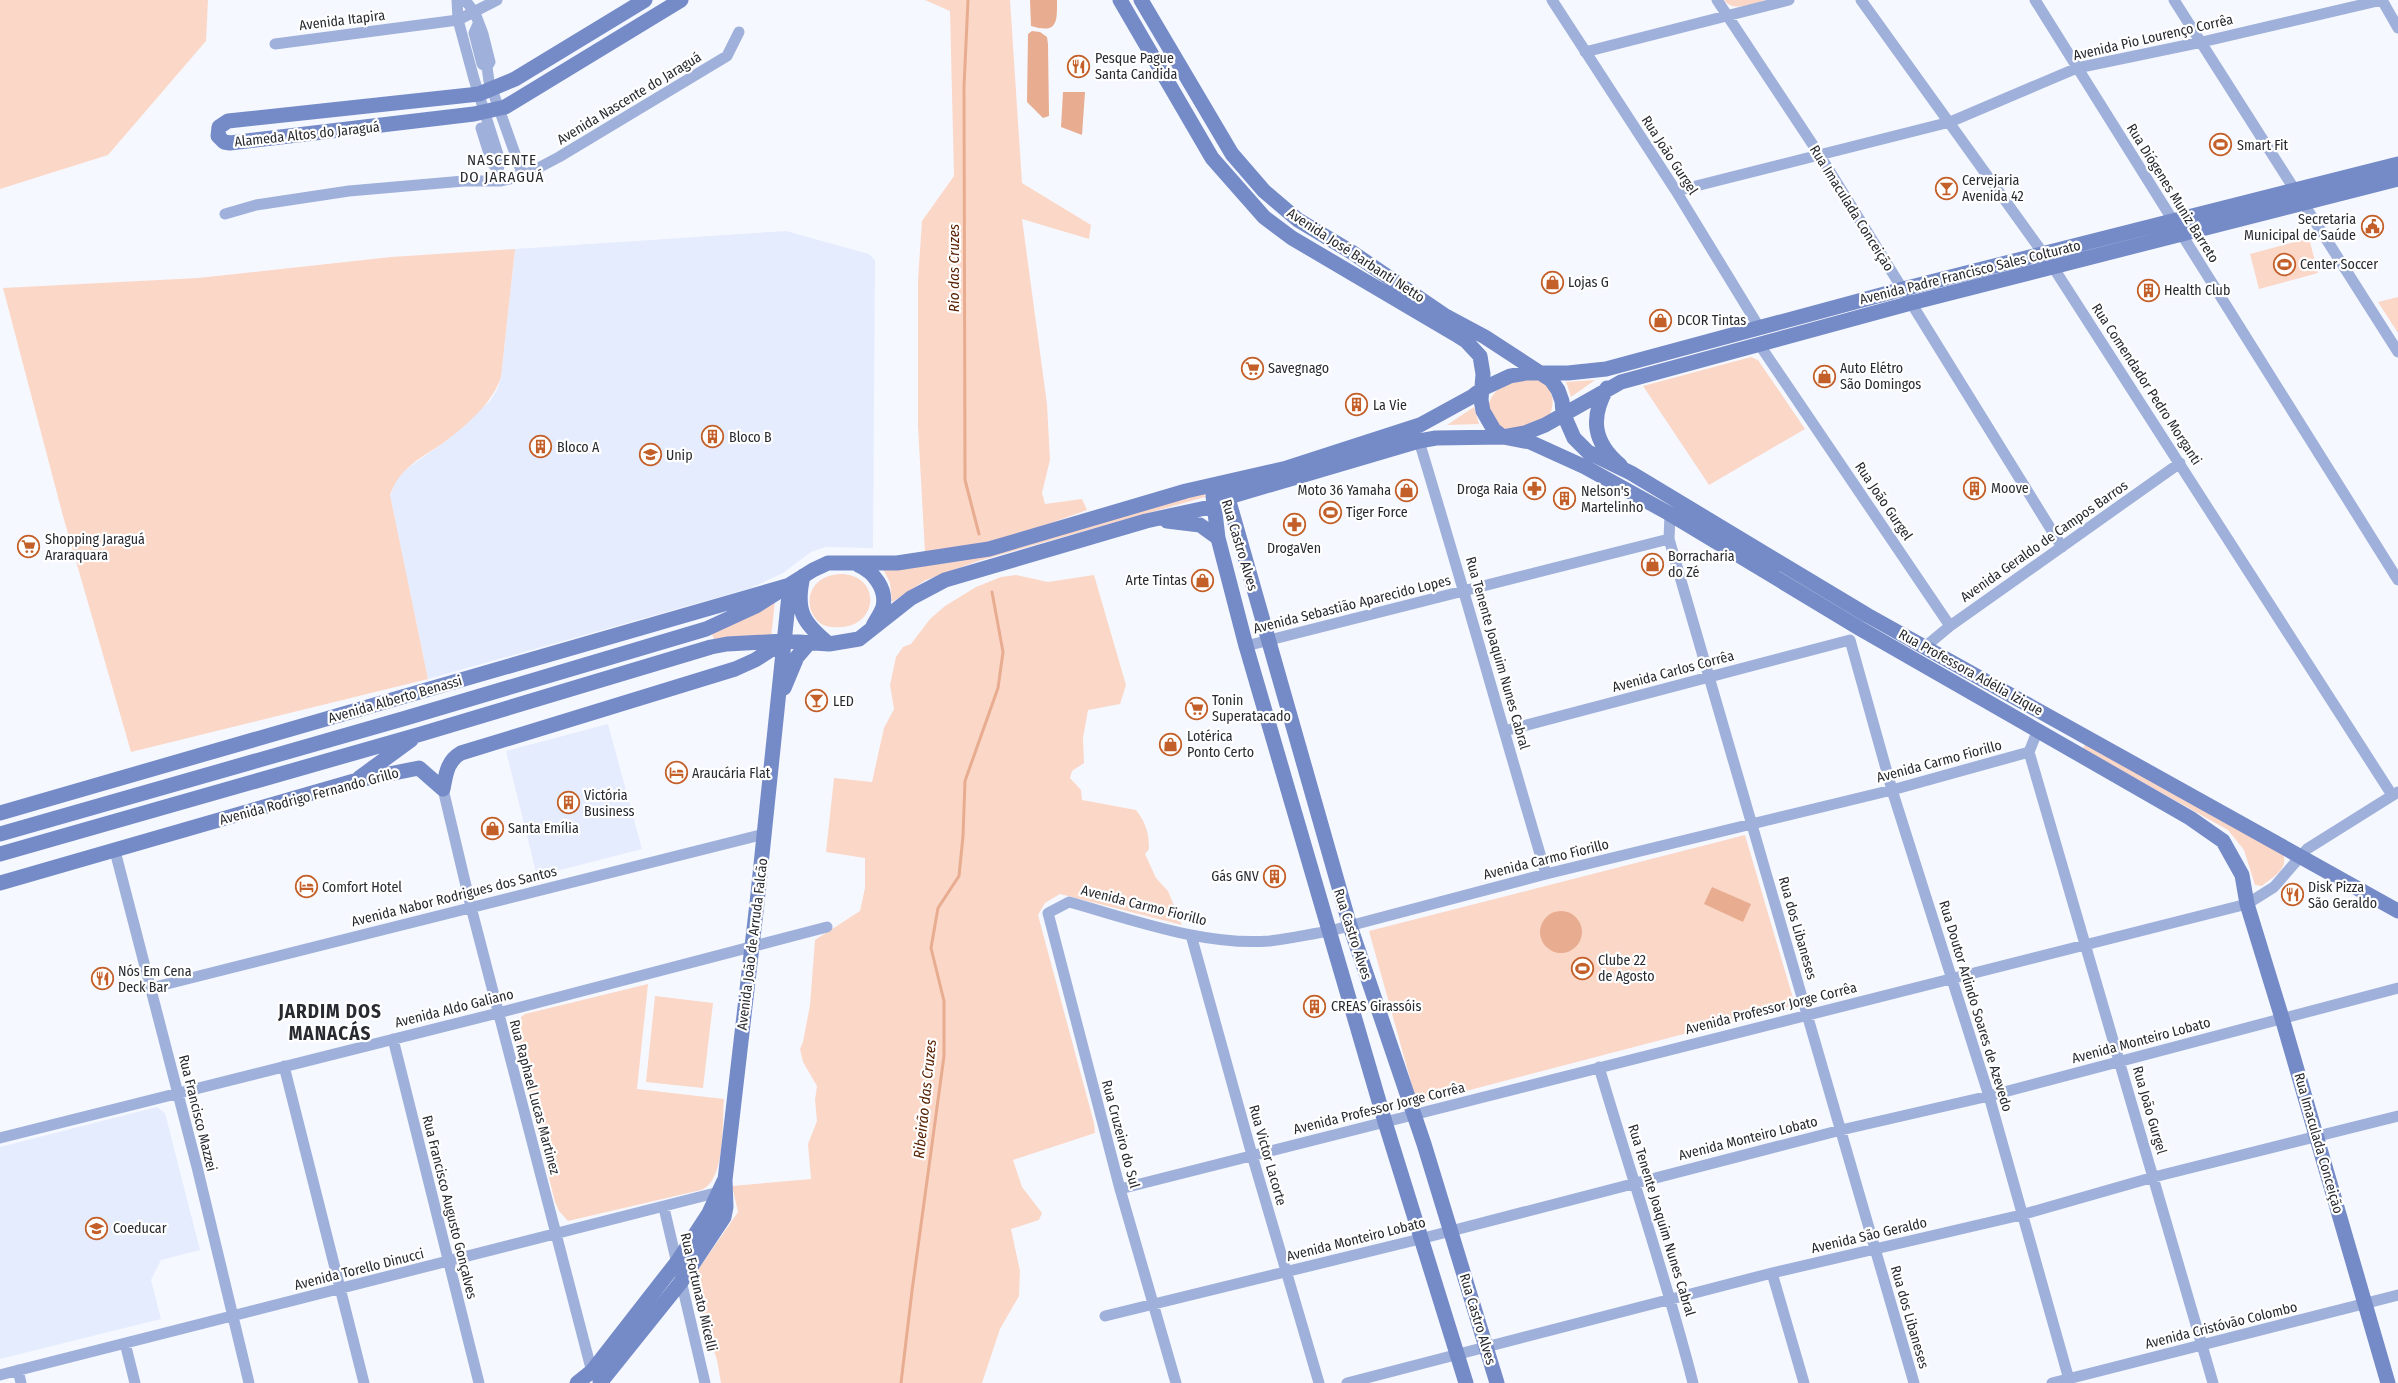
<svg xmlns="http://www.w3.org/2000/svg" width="2398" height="1383" font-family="'Fira Sans Condensed',sans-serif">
<rect width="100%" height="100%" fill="#f6f8ff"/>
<!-- built -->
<path fill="#e5ecfe" d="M 786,231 L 869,254 L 875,260 L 873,548 L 826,547 L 811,552 L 783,573 L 751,588 L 428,679 L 390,496 L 396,480 L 405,470 L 446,441 L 490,401 L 497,390 L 501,377 L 515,249 Z
M 608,724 L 642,849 L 537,876 L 506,751 Z
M 157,1107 L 165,1113 L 200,1250 L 161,1260 L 151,1280 L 161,1319 L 0,1359 L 0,1147 Z"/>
<!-- green -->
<path fill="#fbd7c7" d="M 0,0 L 208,0 L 206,41 L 108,155 L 0,189 Z
M 925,0 L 1010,0 L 1022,183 L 1091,225 L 1089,239 L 1022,219 L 1047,404 L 1050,460 L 1042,493 L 1045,504 L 1082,499 L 1087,510 L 1021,534 L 975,545 L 925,553 L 918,426 L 918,280 L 922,221 L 954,176 L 950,11 Z
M 1724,0 L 1767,0 C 1754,3 1733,13 1724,0 Z
M 2309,238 L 2318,273 L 2259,289 L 2250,254 Z
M 515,249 L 501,377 C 492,404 466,426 443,443 C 420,459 400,467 390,495 L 428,679 L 131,752 L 63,516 L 3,288 L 198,278 L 391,257 Z
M 2398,297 L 2398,333 L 2378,302 Z
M 1751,357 L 1758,360 L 1805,429 L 1709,485 L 1643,386 Z
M 1539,379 C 1553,389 1556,401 1549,417 L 1521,428 L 1501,430 L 1488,409 C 1491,383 1516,380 1539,379 Z
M 1595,380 L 1571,397 L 1566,382 Z
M 1474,407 L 1479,424 L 1447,425 Z
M 1204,492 L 1205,497 L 978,561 L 926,580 L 892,602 L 890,583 L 883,569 Z
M 843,574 C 882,577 878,627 839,627 C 833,628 825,627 820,623 C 805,611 806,587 824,578 C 830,575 836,574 843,574 Z
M 1016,575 L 1048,582 L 1094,575 L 1126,685 L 1120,704 L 1088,710 L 1083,738 L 1084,763 L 1072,771 L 1070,778 L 1081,790 L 1082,800 L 1136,810 C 1146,823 1149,833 1149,849 L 1145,854 L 1156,878 L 1168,891 L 1182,925 L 1060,894 L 1045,903 L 1038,915 L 1094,1123 L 1095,1133 L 1013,1160 L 1022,1187 L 1042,1213 L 1039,1220 L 1011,1229 L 1020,1271 L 1019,1296 L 1000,1329 L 982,1383 L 721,1383 L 717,1360 L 691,1280 L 738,1212 L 732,1186 L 811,1179 L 808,1144 L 817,1121 L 815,1100 L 817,1086 L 803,1062 L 800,1049 L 803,1042 L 810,1005 L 815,940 L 860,911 L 865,888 L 865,858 L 826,852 L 834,778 L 872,782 L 884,728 L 894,709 L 890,685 L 896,657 L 903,647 L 911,644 L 930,619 L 945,606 L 976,587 L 1001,577 Z
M 775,601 L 771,638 L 715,642 L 712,634 Z
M 2085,744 L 2283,854 C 2289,869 2273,877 2262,886 L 2255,885 L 2244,850 L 2228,830 L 2083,749 Z
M 1745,835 L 1795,1005 L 1424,1102 L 1416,1100 L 1369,931 Z
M 648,984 L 637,1089 L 724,1099 C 722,1122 726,1181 701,1190 L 568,1221 L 559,1211 L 555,1202 L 515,1042 C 514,1031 514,1021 525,1014 Z
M 655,996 L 713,1003 L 703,1088 L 646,1082 Z"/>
<!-- water -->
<path fill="#e8ac90" d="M 1030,0 L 1057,0 C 1057,22 1058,34 1031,26 Z
M 1032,31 L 1040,32 L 1047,37 L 1048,44 L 1049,116 L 1043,118 L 1027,102 L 1028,34 Z
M 1063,92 L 1085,92 L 1082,135 L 1061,127 Z
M 1712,887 L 1751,904 L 1743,922 L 1704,904 Z
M1540 932a21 21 0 1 1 42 0a21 21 0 1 1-42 0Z"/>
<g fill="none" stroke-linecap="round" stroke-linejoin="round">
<!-- stream -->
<path stroke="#e8ac90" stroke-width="3" d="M 968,0 L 964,87 L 965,480 L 979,534
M 901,1383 L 912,1291 L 944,1056 L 944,1001 L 931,948 L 938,908 L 959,876 L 963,836 L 965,781 L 998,688 L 1003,652 L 992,592"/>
<!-- street -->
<path stroke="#9fb0da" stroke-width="11" d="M 457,0 L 458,20 L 474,79 L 500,161 L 498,170 L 501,181
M 465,0 L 475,13 L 483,34 L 490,62 L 487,67 L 489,81 L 523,176
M 1552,0 L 1676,191 L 1759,327
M 1717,0 L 1819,154 L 2062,547
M 1861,0 L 2053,267 L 2392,795
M 2035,0 L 2398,580
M 2174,0 L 2398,352
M 2382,0 L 2398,28
M 478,24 L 474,33 L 482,64 L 487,67
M 275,44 L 458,20 L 497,0
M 1585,52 L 1789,0
M 481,128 L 492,163 L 498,170
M 1676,191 L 1950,122 L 2077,68 L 2202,42 L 2382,0
M 225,214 L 256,205 L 349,191 L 464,181 L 501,181 L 523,176 L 559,157 L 727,56 L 739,32
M 1759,344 L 1950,626
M 1419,441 C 1463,585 1503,730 1546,874
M 1670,514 L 1669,539 L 1914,1383
M 1246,646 L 1669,539
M 1926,646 L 1950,626 L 2180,463
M 1504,731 L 1850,640 L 1892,790 L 1989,1096 L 2070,1383
M 2037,732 L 2029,752 L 2213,1383
M 443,789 L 471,907 L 593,1376
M 115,851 L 197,1167 L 249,1383
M 1191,935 L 1252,1155 L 1319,1383
M 151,988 L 764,834
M 393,1039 L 479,1383
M 284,1066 L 364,1383
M 1599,1067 C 1630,1172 1666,1277 1693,1383
M 0,1138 L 498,1013 L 827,927
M 1120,1189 L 2247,904 L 2274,887 L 2307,849 L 2398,792
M 664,1208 L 705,1383
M 1772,1273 L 1804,1383
M 1105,1316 L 1420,1239 L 1841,1130 L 1989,1096 L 2398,988
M 125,1343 L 135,1383
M 18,1370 L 21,1383
M 0,1375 L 723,1191
M 1176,1383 L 1120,1189 L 1048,913 L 1069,902 C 1131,919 1203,946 1269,941 C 1289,939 1310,934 1330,931 L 1546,874 L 1892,790 L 2029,752
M 1347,1383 L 1772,1273 L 2021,1215 L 2154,1177 L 2398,1116
M 2052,1383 L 2398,1295"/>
<!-- secondary -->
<path stroke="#758bc8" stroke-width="15" d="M 645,0 L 515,79 L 479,94 L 228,121 L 219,127 L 218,136 L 224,142 L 230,143 L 474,114 L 505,107 L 681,0
M 1120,0 L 1212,158 L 1264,217 L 1292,238 L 1455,334 L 1466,341 L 1480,356 L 1483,374 L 1481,400 L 1483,411 L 1494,430 L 1503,437 L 1530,442 L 1585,467 L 1670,514 L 1859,628 L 2190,818 L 2223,841 L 2242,875 L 2247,904 L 2282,1018 L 2388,1383
M 1141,0 L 1232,154 L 1264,191 L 1298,220 L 1353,253 L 1444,315 L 1485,337 L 1551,380 L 1558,390 L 1562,401 L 1563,413 L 1574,438 L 1588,452 L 1631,473 L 1867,615 L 2398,911
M 1607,388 C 1590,418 1593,442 1620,465
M 1223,492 L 1228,498 L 1350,926 L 1424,1144 L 1497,1383
M 1213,496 L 1218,538 L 1246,646 L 1385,1122 L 1466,1383
M 1167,521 L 1200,525 L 1218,538
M 858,565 C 874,572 887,589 883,607 C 881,613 876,620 873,626
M 803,576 C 795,611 803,623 829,644
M 784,688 L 797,657 L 809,643
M 359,778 L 411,740
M 443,789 C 446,774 447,761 461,753 L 735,669 L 755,660 L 783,642
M 0,813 L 790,585 L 757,903 L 725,1180 L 726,1207 L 724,1217 L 681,1282 L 600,1383
M 0,834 L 406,718 L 706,629 L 756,606 L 813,570 L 828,563 L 897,563 L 989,549 L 1186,491 L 1287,468 L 1420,425 L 1473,396 L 1482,389 L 1510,376 L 1526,373 L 1568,373 L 1606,369 L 1903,289 L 2398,164
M 0,854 L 421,734 L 711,647 L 727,644 L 784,641 L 829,644 L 859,639 L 911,598 L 945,580 L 1146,521 L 1215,506 L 1232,496 L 1419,441 L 1436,438 L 1503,437 L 1525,433 L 1545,425 L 1621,382 L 1911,303 L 2398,179
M 0,883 L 354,781 L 419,768 L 443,789
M 577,1383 L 592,1371 L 677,1262 L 709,1213 L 724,1181"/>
</g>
<!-- icons -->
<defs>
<symbol id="restaurant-ring" viewBox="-11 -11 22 22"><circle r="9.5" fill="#fff" stroke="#c35f28" stroke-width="1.5"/><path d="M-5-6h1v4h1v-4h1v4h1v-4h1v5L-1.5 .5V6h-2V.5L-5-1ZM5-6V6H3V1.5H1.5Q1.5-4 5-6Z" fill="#c35f28"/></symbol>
<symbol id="stadium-ring" viewBox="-11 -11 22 22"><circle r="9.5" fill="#fff" stroke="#c35f28" stroke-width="1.5"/><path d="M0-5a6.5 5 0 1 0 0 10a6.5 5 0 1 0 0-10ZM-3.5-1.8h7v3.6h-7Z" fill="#c35f28"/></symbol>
<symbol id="bar-ring" viewBox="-11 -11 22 22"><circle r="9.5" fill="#fff" stroke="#c35f28" stroke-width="1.5"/><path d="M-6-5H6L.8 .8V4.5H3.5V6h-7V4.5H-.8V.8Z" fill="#c35f28"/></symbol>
<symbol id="civic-ring" viewBox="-11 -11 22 22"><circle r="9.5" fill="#fff" stroke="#c35f28" stroke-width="1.5"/><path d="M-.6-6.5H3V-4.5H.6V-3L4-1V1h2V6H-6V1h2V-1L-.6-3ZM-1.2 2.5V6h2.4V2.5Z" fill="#c35f28"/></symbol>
<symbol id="shop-ring" viewBox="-11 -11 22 22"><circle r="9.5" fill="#fff" stroke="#c35f28" stroke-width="1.5"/><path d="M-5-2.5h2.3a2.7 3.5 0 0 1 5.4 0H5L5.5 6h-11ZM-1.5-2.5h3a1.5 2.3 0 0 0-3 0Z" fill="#c35f28"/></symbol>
<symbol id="building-ring" viewBox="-11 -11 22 22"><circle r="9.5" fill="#fff" stroke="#c35f28" stroke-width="1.5"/><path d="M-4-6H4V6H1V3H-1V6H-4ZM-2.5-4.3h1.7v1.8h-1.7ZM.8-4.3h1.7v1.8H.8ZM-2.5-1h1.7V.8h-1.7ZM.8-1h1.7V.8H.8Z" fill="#c35f28"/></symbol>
<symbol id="supermarket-ring" viewBox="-11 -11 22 22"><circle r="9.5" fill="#fff" stroke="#c35f28" stroke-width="1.5"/><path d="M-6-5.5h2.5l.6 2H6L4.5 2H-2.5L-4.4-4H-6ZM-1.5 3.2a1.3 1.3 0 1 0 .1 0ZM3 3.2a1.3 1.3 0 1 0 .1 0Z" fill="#c35f28"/></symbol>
<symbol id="university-ring" viewBox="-11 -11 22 22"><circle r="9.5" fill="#fff" stroke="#c35f28" stroke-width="1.5"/><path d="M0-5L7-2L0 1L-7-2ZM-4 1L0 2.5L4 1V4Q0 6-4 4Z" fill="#c35f28"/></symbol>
<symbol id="pharmacy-ring" viewBox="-11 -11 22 22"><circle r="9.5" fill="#fff" stroke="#c35f28" stroke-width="1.5"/><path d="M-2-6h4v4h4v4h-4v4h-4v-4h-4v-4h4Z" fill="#c35f28"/></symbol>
<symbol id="hotel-ring" viewBox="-11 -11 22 22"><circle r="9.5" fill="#fff" stroke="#c35f28" stroke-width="1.5"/><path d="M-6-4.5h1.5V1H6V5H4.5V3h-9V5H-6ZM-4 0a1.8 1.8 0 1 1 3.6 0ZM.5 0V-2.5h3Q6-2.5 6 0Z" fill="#c35f28"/></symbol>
<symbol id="school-ring" viewBox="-11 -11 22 22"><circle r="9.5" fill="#fff" stroke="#c35f28" stroke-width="1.5"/><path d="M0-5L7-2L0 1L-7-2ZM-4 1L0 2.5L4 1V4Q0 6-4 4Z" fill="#c35f28"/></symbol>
</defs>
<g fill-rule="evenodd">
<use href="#restaurant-ring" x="1066" y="54" width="25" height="25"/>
<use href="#stadium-ring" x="2208" y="132" width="25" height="25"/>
<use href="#bar-ring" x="1934" y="176" width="25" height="25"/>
<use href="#civic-ring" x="2360" y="214" width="25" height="25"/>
<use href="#stadium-ring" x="2272" y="252" width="25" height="25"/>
<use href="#shop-ring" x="1540" y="270" width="25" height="25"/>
<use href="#building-ring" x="2136" y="278" width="25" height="25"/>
<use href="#shop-ring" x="1648" y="308" width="25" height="25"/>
<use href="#supermarket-ring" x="1240" y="356" width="25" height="25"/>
<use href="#shop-ring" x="1812" y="364" width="25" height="25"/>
<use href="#building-ring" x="1344" y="392" width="25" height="25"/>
<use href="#building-ring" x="700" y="424" width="25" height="25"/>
<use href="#building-ring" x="528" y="434" width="25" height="25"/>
<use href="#university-ring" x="638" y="442" width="25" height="25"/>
<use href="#building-ring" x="1962" y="476" width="25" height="25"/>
<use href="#pharmacy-ring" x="1522" y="476" width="25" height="25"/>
<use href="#shop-ring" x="1394" y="478" width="25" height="25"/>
<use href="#building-ring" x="1552" y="486" width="25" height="25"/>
<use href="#stadium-ring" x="1318" y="500" width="25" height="25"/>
<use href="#pharmacy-ring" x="1282" y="512" width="25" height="25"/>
<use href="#supermarket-ring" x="16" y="534" width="25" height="25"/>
<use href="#shop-ring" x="1640" y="552" width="25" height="25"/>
<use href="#shop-ring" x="1190" y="568" width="25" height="25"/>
<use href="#bar-ring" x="804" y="688" width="25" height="25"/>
<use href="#supermarket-ring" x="1184" y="696" width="25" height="25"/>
<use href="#shop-ring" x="1158" y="732" width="25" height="25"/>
<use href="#hotel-ring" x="664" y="760" width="25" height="25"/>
<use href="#building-ring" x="556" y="790" width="25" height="25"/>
<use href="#shop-ring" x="480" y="816" width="25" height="25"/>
<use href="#building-ring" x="1262" y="864" width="25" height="25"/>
<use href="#hotel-ring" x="294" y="874" width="25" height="25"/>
<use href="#restaurant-ring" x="2280" y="882" width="25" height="25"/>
<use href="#stadium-ring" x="1570" y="956" width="25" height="25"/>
<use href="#restaurant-ring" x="90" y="966" width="25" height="25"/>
<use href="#building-ring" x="1302" y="994" width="25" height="25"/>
<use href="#school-ring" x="84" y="1216" width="25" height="25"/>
</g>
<g text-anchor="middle" stroke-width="4.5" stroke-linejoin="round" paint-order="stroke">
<!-- street labels -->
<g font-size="14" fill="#282a2f" stroke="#fff">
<text transform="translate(342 20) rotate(-7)" y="5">Avenida Itapira</text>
<text transform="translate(2153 37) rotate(-13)" y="5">Avenida Pio Lourenço Corrêa</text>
<text transform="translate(629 98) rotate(-31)" y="5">Avenida Nascente do Jaraguá</text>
<text transform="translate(307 134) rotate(-6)" y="5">Alameda Altos do Jaraguá</text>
<text transform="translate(1670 155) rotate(57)" y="5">Rua João Gurgel</text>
<text transform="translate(2173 193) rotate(58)" y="5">Rua Diógenes Muniz Barreto</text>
<text transform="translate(1852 208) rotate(58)" y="5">Rua Imaculada Conceição</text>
<text transform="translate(1356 255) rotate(33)" y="5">Avenida José Barbanti Netto</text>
<text transform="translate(1970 272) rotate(-14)" y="5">Avenida Padre Francisco Sales Colturato</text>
<text transform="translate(2147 384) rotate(57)" y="5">Rua Comendador Pedro Morganti</text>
<text transform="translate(1884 501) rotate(56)" y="5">Rua João Gurgel</text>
<text transform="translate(2044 541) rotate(-35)" y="5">Avenida Geraldo de Campos Barros</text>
<text transform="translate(1240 545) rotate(73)" y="5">Rua Castro Alves</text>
<text transform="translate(1352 604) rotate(-14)" y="5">Avenida Sebastião Aparecido Lopes</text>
<text transform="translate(1498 653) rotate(74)" y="5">Rua Tenente Joaquim Nunes Cabral</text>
<text transform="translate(1673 671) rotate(-15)" y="5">Avenida Carlos Corrêa</text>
<text transform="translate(1971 672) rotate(29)" y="5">Rua Professora Adélia Izique</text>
<text transform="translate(395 699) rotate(-16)" y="5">Avenida Alberto Benassi</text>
<text transform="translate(1939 761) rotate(-15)" y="5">Avenida Carmo Fiorillo</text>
<text transform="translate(309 796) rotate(-15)" y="5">Avenida Rodrigo Fernando Grillo</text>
<text transform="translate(1546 859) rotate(-14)" y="5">Avenida Carmo Fiorillo</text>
<text transform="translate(454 896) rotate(-14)" y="5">Avenida Nabor Rodrigues dos Santos</text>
<text transform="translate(1144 905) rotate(14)" y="5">Avenida Carmo Fiorillo</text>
<text transform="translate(1798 928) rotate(74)" y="5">Rua dos Libaneses</text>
<text transform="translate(1353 934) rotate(72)" y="5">Rua Castro Alves</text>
<text transform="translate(752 944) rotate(-83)" y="5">Avenida João de Arruda Falcão</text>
<text transform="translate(1976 1006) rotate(73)" y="5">Rua Doutor Arlindo Soares de Azevedo</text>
<text transform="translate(454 1008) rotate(-14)" y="5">Avenida Aldo Galiano</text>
<text transform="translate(1771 1008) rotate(-14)" y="5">Avenida Professor Jorge Corrêa</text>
<text transform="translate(2141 1040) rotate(-15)" y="5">Avenida Monteiro Lobato</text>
<text transform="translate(535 1097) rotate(75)" y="5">Rua Raphael Lucas Martinez</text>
<text transform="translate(1379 1108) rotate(-14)" y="5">Avenida Professor Jorge Corrêa</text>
<text transform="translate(2150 1110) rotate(74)" y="5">Rua João Gurgel</text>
<text transform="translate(198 1113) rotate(76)" y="5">Rua Francisco Mazzei</text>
<text transform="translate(1121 1134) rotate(75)" y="5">Rua Cruzeiro do Sul</text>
<text transform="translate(1748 1138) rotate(-14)" y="5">Avenida Monteiro Lobato</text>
<text transform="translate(2319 1143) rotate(74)" y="5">Rua Imaculada Conceição</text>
<text transform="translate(1268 1155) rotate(74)" y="5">Rua Victor Lacorte</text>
<text transform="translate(450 1207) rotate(76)" y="5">Rua Francisco Augusto Gonçalves</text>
<text transform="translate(1662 1220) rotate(73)" y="5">Rua Tenente Joaquim Nunes Cabral</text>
<text transform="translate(1869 1235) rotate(-13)" y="5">Avenida São Geraldo</text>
<text transform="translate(1356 1239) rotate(-14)" y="5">Avenida Monteiro Lobato</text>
<text transform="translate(359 1269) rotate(-14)" y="5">Avenida Torello Dinucci</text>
<text transform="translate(699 1292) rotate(77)" y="5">Rua Fortunato Micelli</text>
<text transform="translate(1910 1317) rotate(74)" y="5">Rua dos Libaneses</text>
<text transform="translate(1478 1319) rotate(73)" y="5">Rua Castro Alves</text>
<text transform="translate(2221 1325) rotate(-14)" y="5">Avenida Cristóvão Colombo</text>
</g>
<!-- poi labels -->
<g font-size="14" fill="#282a2f" stroke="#fff" text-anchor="start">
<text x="1095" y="63">Pesque Pague<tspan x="1095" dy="16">Santa Candida</tspan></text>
<text x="2237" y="150">Smart Fit</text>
<text x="1962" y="185">Cervejaria<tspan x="1962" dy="16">Avenida 42</tspan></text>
<text x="2356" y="224" text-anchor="end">Secretaria<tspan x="2356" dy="16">Municipal de Saúde</tspan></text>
<text x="2300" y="269">Center Soccer</text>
<text x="1568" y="287">Lojas G</text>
<text x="2164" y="295">Health Club</text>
<text x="1677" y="325">DCOR Tintas</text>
<text x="1268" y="373">Savegnago</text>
<text x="1840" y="373">Auto Elétro<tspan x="1840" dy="16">São Domingos</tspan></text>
<text x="1373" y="410">La Vie</text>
<text x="729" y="442">Bloco B</text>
<text x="557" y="452">Bloco A</text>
<text x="666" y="460">Unip</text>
<text x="1991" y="493">Moove</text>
<text x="1518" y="494" text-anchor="end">Droga Raia</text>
<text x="1391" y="495" text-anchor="end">Moto 36 Yamaha</text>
<text x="1581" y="496">Nelson's<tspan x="1581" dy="16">Martelinho</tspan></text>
<text x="1346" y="517">Tiger Force</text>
<text x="45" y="544">Shopping Jaraguá<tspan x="45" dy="16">Araraquara</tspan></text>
<text x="1294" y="553" text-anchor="middle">DrogaVen</text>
<text x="1668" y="561">Borracharia<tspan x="1668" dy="16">do Zé</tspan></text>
<text x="1187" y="585" text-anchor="end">Arte Tintas</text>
<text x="1212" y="705">Tonin<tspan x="1212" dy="16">Superatacado</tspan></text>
<text x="833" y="706">LED</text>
<text x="1187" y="741">Lotérica<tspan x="1187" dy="16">Ponto Certo</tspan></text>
<text x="692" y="778">Araucária Flat</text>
<text x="584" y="800">Victória<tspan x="584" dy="16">Business</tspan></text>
<text x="508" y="833">Santa Emília</text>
<text x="1259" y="881" text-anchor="end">Gás GNV</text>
<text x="322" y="892">Comfort Hotel</text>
<text x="2308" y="892">Disk Pizza<tspan x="2308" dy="16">São Geraldo</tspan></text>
<text x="1598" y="965">Clube 22<tspan x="1598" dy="16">de Agosto</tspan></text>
<text x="118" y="976">Nós Em Cena<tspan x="118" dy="16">Deck Bar</tspan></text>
<text x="1331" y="1011">CREAS Girassóis</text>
<text x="113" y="1233">Coeducar</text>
</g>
<!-- neighbourhood labels -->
<g font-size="15" letter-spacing="1" fill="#282a2f" stroke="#fff">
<text x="502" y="165">NASCENTE<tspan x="502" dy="17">DO JARAGUÁ</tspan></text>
</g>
<!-- water labels -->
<g font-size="15" font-style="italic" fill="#572102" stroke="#fff">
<text transform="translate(954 268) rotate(-90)" y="5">Rio das Cruzes</text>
<text transform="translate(925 1099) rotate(-84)" y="5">Ribeirão das Cruzes</text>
</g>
<!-- district labels -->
<g font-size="19" font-weight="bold" letter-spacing="1" fill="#282a2f" stroke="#fff">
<text x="330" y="1018">JARDIM DOS<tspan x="330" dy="22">MANACÁS</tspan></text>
</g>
</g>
</svg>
